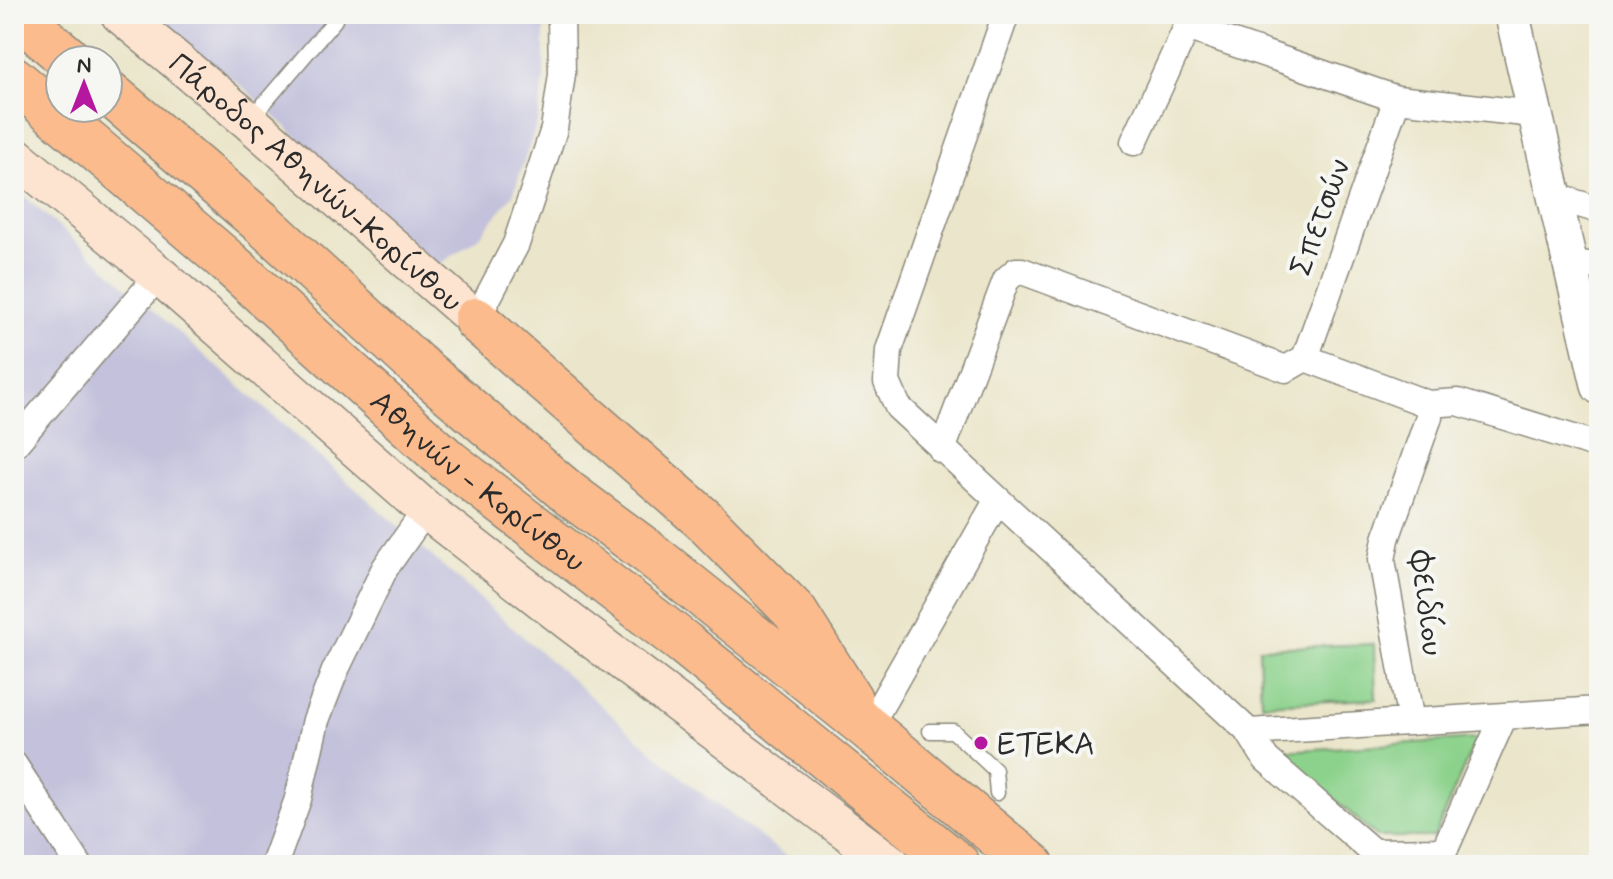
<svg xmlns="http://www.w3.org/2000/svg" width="1613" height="879" font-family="Mynerve,sans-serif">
<rect width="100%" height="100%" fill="#f6f6f2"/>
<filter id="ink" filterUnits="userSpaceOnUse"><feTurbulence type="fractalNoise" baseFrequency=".0125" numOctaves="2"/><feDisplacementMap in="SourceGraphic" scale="16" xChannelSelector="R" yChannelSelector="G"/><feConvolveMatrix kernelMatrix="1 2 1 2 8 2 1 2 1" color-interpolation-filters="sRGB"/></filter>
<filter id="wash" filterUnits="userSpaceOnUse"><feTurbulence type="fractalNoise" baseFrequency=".006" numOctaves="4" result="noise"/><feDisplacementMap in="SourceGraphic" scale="32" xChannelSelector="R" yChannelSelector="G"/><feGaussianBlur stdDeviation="1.8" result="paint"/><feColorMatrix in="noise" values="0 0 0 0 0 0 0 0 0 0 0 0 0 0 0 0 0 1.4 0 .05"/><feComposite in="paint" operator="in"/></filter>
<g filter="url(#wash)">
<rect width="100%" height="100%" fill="#ebe6cb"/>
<!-- industrial -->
<path fill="#c3c1db" d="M 146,14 L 544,14 L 544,81 L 538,120 L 513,195 L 479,237 L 437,266 L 245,89 Z
M 14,187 L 693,787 L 798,865 L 14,865 Z"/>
<!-- green -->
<path fill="#8cd28c" stroke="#5c7e5c" stroke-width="2" d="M 1374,644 L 1376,699 L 1261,704 L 1259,648 Z
M 1476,739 L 1434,837 L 1377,837 L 1280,751 Z"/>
</g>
<g filter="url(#ink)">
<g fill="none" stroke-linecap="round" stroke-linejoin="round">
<defs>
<path id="service" d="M 250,120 L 335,20
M 930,731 L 953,731 L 995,770 L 997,793"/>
<path id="minor" d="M 1006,14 L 889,350 L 887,382 L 898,407 L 1249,732 L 1266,759 L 1373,852 L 1444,851 L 1504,716
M 1187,27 L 1397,99 L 1534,114
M 1134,142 L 1193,14
M 1553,196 L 1599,210
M 1568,263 L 1599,266
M 476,320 L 516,244 L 554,129 L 562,74 L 561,14
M 1305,358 L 1428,404 L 1458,402 L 1599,446
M 1305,358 L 1397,99
M 14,445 L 159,275
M 942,450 L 1006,280 L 1016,271 L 1022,271 L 1286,369 L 1305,358
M 1411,722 L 1382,560 L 1386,539 L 1429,417 L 1428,404
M 868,728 L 997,501
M 1249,732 L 1599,710
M 14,765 L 79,865
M 274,865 L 298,799 L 316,720 L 335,671 L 385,568 L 426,510"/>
<path id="tertiary" d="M 1512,14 L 1599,387"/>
<g id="secondary">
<path id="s1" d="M 120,14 L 249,121 L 476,320"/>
<path d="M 14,155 L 159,275 L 426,510 L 570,622 L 892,865"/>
</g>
<g id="trunk">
<path d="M 16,14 L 70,60"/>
<path id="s2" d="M 14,79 L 227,261 L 448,461 L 684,643 L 958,865"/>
<path d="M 108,92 L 261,222 L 417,365 L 496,432 L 571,495 L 648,552 L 868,728 L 1032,865"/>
<path d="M 476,320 L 704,520 L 795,612 L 850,699"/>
</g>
</defs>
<!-- service casing -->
<use href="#service" stroke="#8b887b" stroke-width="17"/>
<!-- minor casing -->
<use href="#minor" stroke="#8b887b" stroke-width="29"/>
<!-- tertiary casing -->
<use href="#tertiary" stroke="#8b887b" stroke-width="37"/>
<!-- secondary casing -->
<use href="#secondary" stroke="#8b887b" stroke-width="41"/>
<!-- trunk casing -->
<use href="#trunk" stroke="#8b887b" stroke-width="47"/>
<!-- service -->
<use href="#service" stroke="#fff" stroke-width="14"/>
<!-- minor -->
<use href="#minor" stroke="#fff" stroke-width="26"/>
<!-- tertiary -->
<use href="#tertiary" stroke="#fff" stroke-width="34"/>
<!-- secondary -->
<use href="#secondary" stroke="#fde4d1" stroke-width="38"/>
<!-- trunk -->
<use href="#trunk" stroke="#fbbb8d" stroke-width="44"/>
</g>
</g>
<!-- markers -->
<circle fill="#b5179e" stroke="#f6f6f2" stroke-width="3" cx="981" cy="743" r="8"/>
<g text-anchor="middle" stroke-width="8" stroke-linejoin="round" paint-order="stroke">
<!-- street labels -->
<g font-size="32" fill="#2b2b2b" stroke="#f6f6f2">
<text dy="11" stroke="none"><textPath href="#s1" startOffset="258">Πάροδος Αθηνών-Κορίνθου</textPath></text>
<text transform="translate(1319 217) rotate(-70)" y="11">Σπετσών</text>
<text dy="11" stroke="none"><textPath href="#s2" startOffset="614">Αθηνών - Κορίνθου</textPath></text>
<text transform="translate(1428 603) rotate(83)" y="11">Φειδίου</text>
</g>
<!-- poi labels -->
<g font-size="32" fill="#2b2b2b" stroke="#f6f6f2" text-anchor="start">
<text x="997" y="754">ΕΤΕΚΑ</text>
</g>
</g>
<!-- margin -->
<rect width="1613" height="879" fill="none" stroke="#f6f6f2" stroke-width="48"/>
<!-- north arrow -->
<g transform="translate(84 84)"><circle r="38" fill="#f6f6f2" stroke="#a5a5a2" stroke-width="2"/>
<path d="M0-6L14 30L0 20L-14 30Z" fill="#b5179e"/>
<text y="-12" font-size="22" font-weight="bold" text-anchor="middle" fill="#2b2b2b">N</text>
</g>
</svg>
